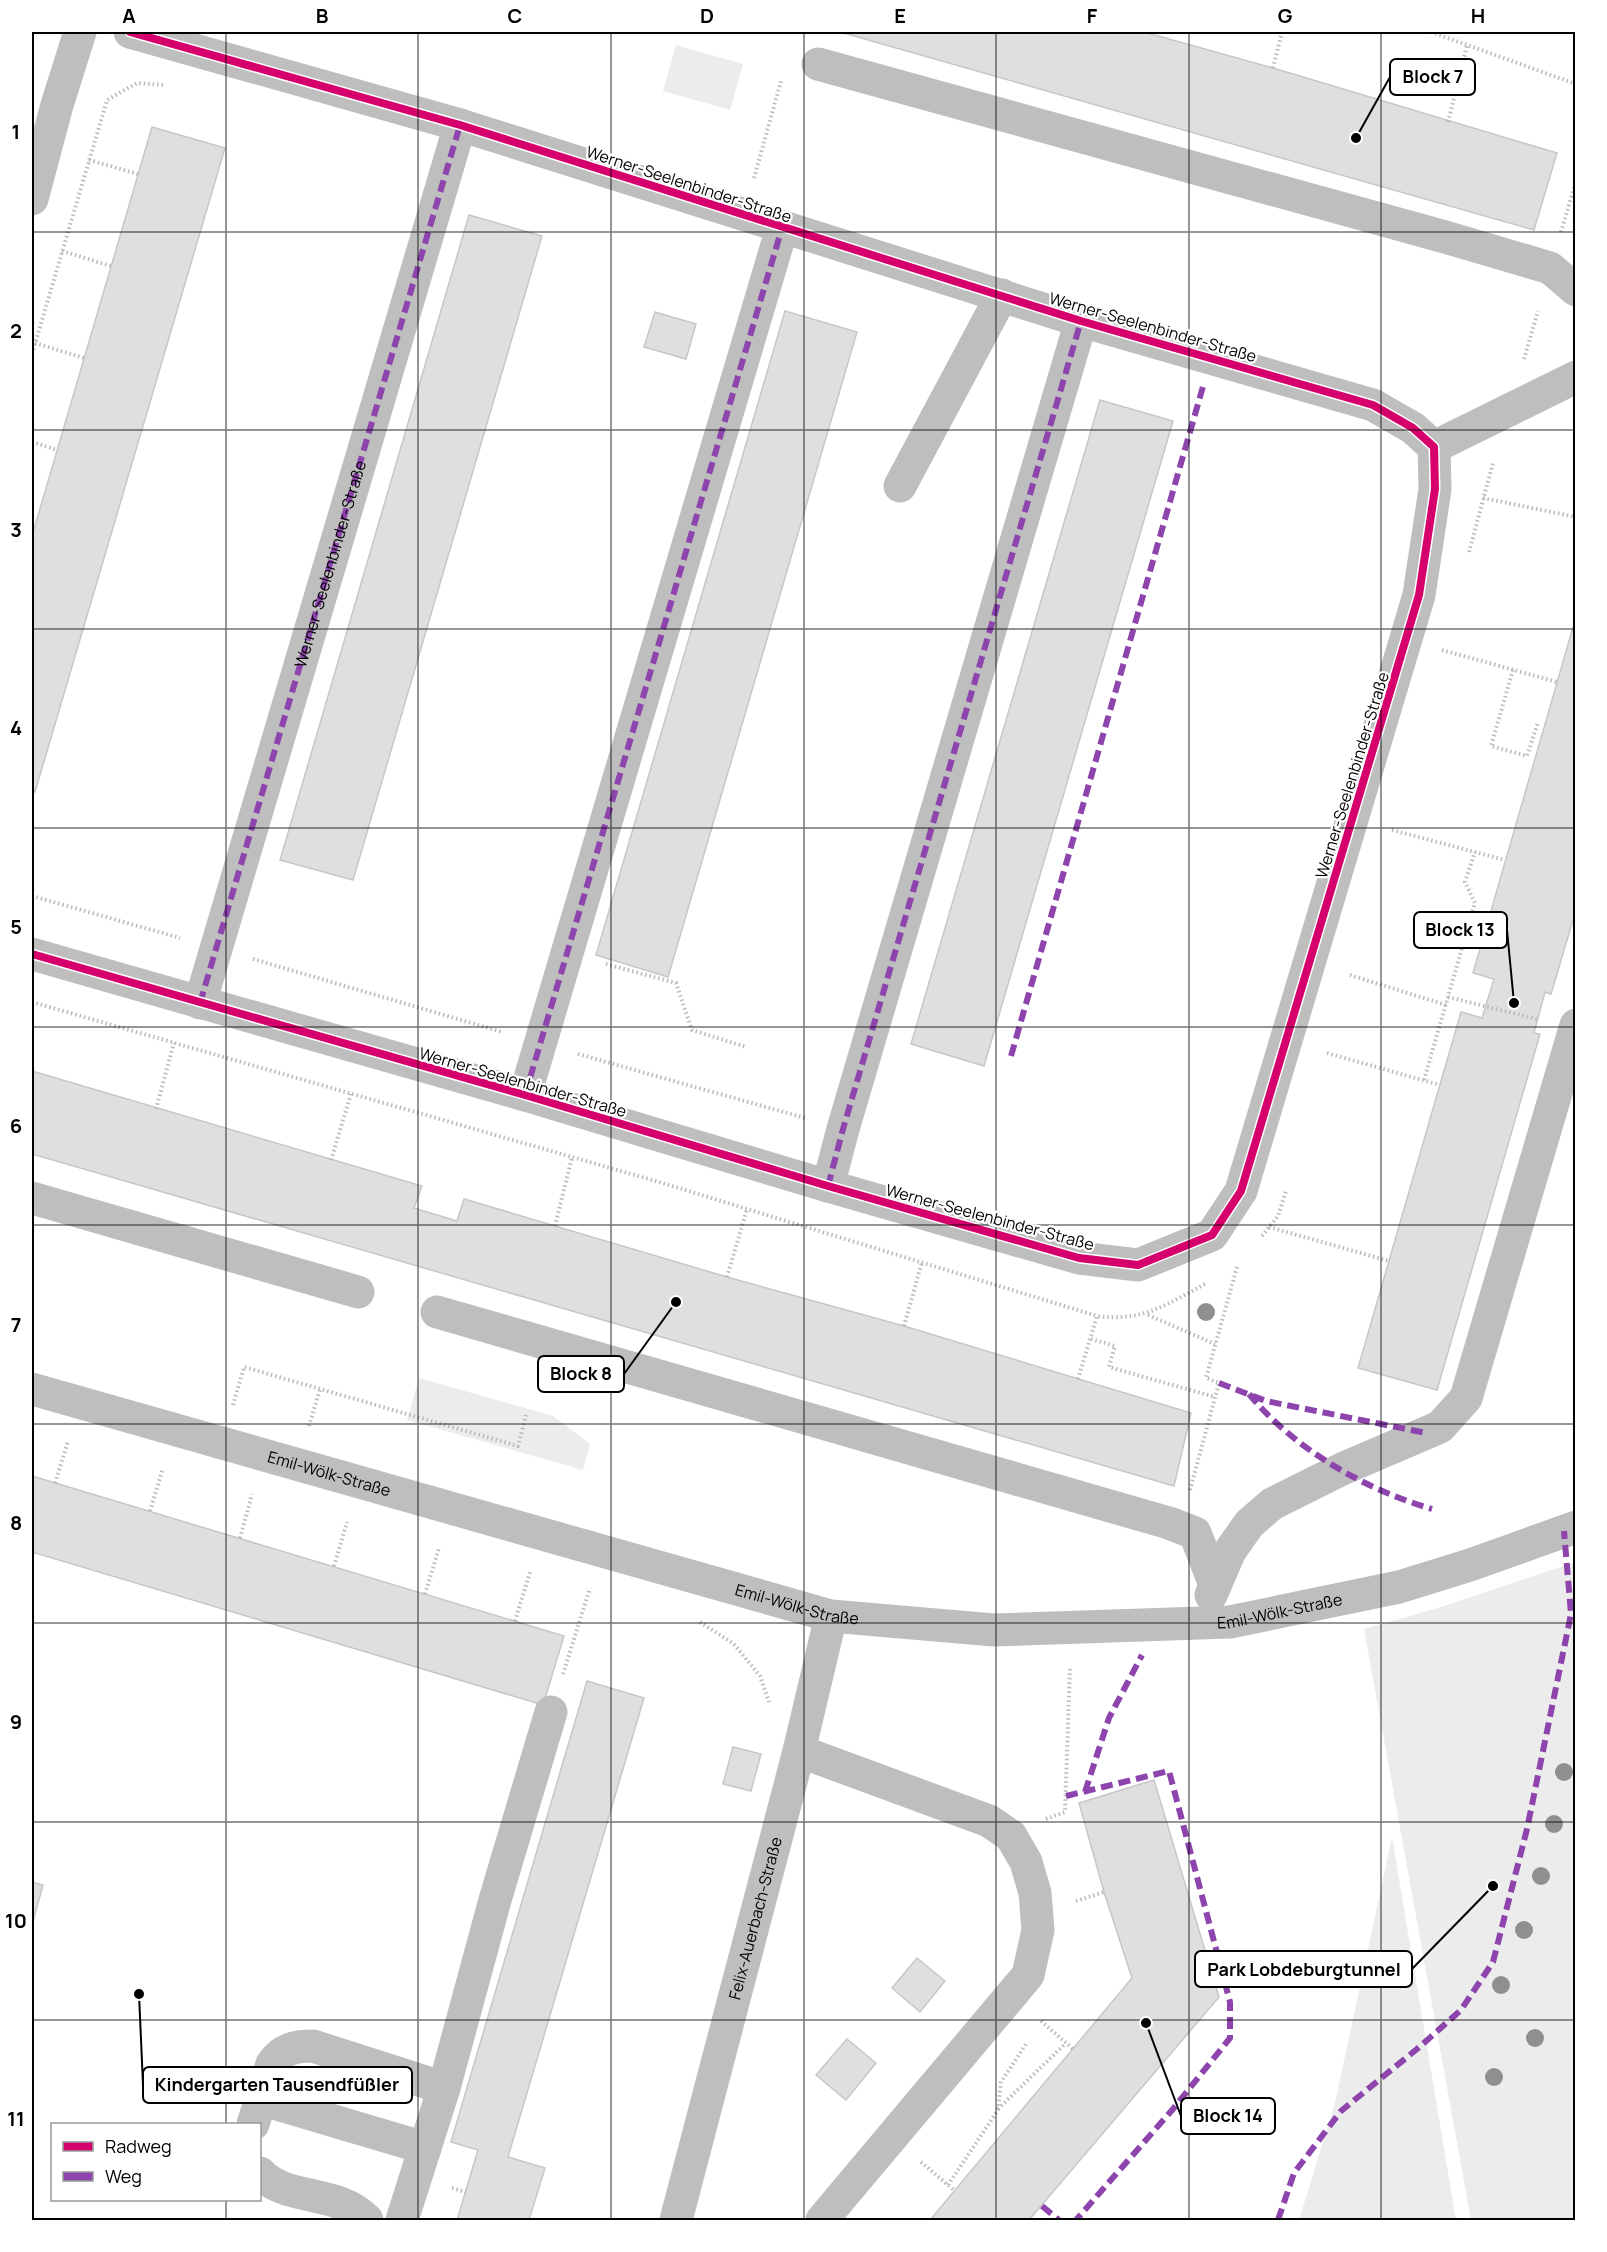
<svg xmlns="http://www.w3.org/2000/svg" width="1607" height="2252" font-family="Manrope,sans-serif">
<rect width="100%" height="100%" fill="#fff"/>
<!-- green -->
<path fill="#ececec" d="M 676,45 L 743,64 L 730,110 L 663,91 Z
M 419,1378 L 553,1416 L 590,1444 L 583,1470 L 407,1420 Z
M 1575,1562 L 1575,2220 L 1471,2220 L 1364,1629 L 1441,1607 Z
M 1392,1837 L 1456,2220 L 1299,2220 L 1335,2103 Z"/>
<!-- building -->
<path fill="#dfdfdf" stroke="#c7c7c7" stroke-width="1.5" d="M 840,32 L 1144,32 L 1273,68 L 1557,153 L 1534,230 Z
M 152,127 L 225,148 L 35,792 L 32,791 L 32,536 Z
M 469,215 L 542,236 L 353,880 L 280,860 Z
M 785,311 L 857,332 L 668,977 L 596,955 Z
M 655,312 L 696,324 L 686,359 L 644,347 Z
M 1100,400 L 1173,421 L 984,1066 L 911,1044 Z
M 1576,617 L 1576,910 L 1551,994 L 1545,992 L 1534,1033 L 1540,1034 L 1437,1390 L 1358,1368 L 1461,1012 L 1482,1018 L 1494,979 L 1473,973 Z
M 32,1071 L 422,1186 L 414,1208 L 457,1221 L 464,1199 L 727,1277 L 904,1326 L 1191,1413 L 1174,1486 L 32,1154 Z
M 32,1476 L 564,1636 L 543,1705 L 32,1552 Z
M 587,1681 L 644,1698 L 508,2157 L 545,2168 L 529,2220 L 457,2220 L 478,2150 L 451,2142 Z
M 733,1747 L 761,1754 L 751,1791 L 723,1784 Z
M 1154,1780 L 1219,1997 L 1029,2220 L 930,2220 L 1132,1978 L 1104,1892 L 1079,1803 Z
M 32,1882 L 43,1885 L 32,1925 Z
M 917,1958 L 945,1981 L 920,2012 L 892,1988 Z
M 847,2039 L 876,2063 L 846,2100 L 816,2075 Z"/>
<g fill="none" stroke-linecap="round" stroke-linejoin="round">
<!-- path -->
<path stroke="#b9b9b9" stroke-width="4" stroke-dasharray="1.5 3" stroke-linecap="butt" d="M 1431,32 L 1576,84
M 1273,68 L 1282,32
M 1448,122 L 1467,45
M 89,160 L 138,174
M 754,178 L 781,81
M 1561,232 L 1576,181
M 62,251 L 111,266
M 35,343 L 84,358
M 32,354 L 107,100 L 137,83 L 164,85
M 1524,359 L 1538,311
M 32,442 L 57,450
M 1483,498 L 1576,517
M 1469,552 L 1493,463
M 1442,650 L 1557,682
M 1513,670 L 1491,746 L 1527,756 L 1538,722
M 1392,830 L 1505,860
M 32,896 L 180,938
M 253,959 L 502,1032
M 606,964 L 676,983 L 692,1030 L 746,1047
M 1350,975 L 1446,1005
M 1448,997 L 1537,1019
M 32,1002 L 659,1182 L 1097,1316 C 1144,1322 1167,1304 1207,1283
M 1327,1053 L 1440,1085
M 578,1054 L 805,1118
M 1424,1080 L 1475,903 L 1465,882 L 1475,852
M 156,1109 L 174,1043
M 331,1160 L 351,1094
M 555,1226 L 572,1157
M 1269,1227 L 1389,1261
M 1262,1236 L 1278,1216 L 1286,1191
M 727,1277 L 747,1209
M 1148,1315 L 1215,1344
M 904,1326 L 922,1262
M 1091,1339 L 1115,1346 L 1109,1367 L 1215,1397
M 1078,1379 L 1097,1316
M 233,1405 L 244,1367 L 518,1446 L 526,1415
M 309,1426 L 320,1389
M 55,1483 L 68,1441
M 1190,1490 L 1219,1383 L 1206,1378 L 1237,1267
M 150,1511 L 163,1468
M 240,1538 L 252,1494
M 334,1566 L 347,1522
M 425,1594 L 439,1548
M 515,1621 L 530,1572
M 700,1622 L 734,1644 L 760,1676 L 769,1702
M 563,1674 L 590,1588
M 1046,1819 L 1065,1812 L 1070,1666
M 1076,1901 L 1104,1892
M 1041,2021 L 1073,2049
M 998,2109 L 1066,2043
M 921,2162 L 955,2191
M 948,2185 L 998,2110 L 1001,2082 L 1026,2044
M 452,2188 L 466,2192"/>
<!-- minor -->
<g stroke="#bebebe" stroke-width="33">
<path d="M 818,64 L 1445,237 L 1550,268 L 1576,290"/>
<path d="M 32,199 L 57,105 L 80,32"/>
<path d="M 1434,447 L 1576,377"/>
<path d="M 900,486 L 1002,295"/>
<path d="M 32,954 L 525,1095 L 828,1186 L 1079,1258 L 1138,1265 L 1212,1235 L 1241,1191 L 1419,595 L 1435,489 L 1434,447 L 1413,428 L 1373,405 L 1081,321 L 460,125 L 130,32"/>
<path id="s1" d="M 200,1003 L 460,125"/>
<path d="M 525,1095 L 782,228"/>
<path d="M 828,1186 L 843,1129 L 1081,321"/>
<path d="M 32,1198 L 358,1292"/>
<path d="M 437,1312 L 1169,1523 L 1195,1533 L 1215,1585"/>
<path id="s2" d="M 32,1389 L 831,1616 L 994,1630 L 1230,1622 L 1399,1587 L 1470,1565 L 1576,1527"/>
<path d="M 1211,1595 L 1230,1551 L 1249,1524 L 1272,1504 L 1342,1469 L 1440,1427 L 1466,1398 L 1576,1025"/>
<path d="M 799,1751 L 989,1821 L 1011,1836 L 1026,1862 L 1035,1893 L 1038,1930 L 1028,1975 L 822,2220"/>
<path d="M 260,2099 L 425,2148"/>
<path d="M 253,2124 L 272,2064 C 282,2049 295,2046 313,2046 L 444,2088"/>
<path d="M 260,2173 C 287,2202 335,2188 367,2220"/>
<path d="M 402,2220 L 444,2088 L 495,1900 L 551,1712"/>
<path id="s3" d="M 676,2220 L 799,1751 L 831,1616"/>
</g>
<!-- quiet -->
<path stroke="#8e44ad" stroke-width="6" stroke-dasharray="12 6" stroke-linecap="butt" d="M 200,1003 L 460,125
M 1011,1056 L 1204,383
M 525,1095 L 782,228
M 828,1186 L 843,1129 L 1081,321
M 1219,1383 L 1266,1401 L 1426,1433
M 1249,1394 C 1294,1449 1364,1489 1432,1509
M 1085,1792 L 1109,1718 L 1142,1655
M 1066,1796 L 1169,1771 L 1230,2002 L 1230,2038 L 1173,2109 L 1076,2220
M 1042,2206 L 1059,2220
M 1278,2220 L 1294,2173 L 1341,2111 L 1417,2049 L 1461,2010 L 1493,1962 L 1527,1829 L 1571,1614 L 1564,1531"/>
<defs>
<path id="cycleway" d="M 32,954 L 525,1095 L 828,1186 L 1079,1258 L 1138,1265 L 1212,1235 L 1241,1191 L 1419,595 L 1435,489 L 1434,447 L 1413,428 L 1373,405 L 1081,321 L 460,125 L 130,32"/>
</defs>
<!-- cycleway casing -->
<use href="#cycleway" stroke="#fff" stroke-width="11"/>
<!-- cycleway -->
<use href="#cycleway" stroke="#d6006c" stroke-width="8"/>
</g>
<!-- trees -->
<g fill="#8f8f8f">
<circle cx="1206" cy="1312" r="9"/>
<circle cx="1564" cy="1772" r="9"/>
<circle cx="1554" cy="1824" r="9"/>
<circle cx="1541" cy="1876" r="9"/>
<circle cx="1524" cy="1930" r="9"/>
<circle cx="1501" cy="1985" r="9"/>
<circle cx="1535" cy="2038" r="9"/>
<circle cx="1494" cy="2077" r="9"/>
</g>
<!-- grid -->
<path fill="none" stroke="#000" stroke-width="1.5" stroke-opacity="0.55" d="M 226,32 L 226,2124M 418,32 L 418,2220M 611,32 L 611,2220M 804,32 L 804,2220M 996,32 L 996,2220M 1189,32 L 1189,2220M 1381,32 L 1381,2220M 32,232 L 1576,232M 32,430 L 1576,430M 32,629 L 1576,629M 32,828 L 1576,828M 32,1027 L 1576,1027M 32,1225 L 1576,1225M 32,1424 L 1576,1424M 32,1623 L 1576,1623M 32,1822 L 1576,1822M 32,2020 L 1576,2020M 226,2200 L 226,2220"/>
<g text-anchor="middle" stroke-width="4.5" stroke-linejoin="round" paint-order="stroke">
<!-- street labels -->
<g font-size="16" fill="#000" stroke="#fff">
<text transform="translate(689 184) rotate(18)" y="6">Werner-Seelenbinder-Straße</text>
<text transform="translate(1153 327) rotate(16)" y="6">Werner-Seelenbinder-Straße</text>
<text dy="6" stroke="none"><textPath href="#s1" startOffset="458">Werner-Seelenbinder-Straße</textPath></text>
<text transform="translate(1352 775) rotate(-73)" y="6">Werner-Seelenbinder-Straße</text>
<text transform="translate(523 1082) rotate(16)" y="6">Werner-Seelenbinder-Straße</text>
<text transform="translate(990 1217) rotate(15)" y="6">Werner-Seelenbinder-Straße</text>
<text dy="6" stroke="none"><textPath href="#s2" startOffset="309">Emil-Wölk-Straße</textPath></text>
<text dy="6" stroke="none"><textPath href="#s2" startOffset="795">Emil-Wölk-Straße</textPath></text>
<text dy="6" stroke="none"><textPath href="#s2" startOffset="1281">Emil-Wölk-Straße</textPath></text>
<text dy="6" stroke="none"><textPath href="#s3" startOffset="312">Felix-Auerbach-Straße</textPath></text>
</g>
</g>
<!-- callouts -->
<path fill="none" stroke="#000" stroke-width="2" d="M1356 138L1390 77M1514 1003L1507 930M676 1302L624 1374M1493 1886L1412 1969M139 1994L143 2085M1146 2023L1181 2116"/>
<g fill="#000" stroke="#fff" stroke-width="2">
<circle cx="1356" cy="138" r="6"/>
<circle cx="1514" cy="1003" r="6"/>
<circle cx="676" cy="1302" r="6"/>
<circle cx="1493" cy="1886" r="6"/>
<circle cx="139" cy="1994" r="6"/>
<circle cx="1146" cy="2023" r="6"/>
</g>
<g fill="#fff" stroke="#000" stroke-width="2">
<rect x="1390" y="59" width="85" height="36" rx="6"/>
<rect x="1414" y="912" width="93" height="36" rx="6"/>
<rect x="538" y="1356" width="86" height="36" rx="6"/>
<rect x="1195" y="1951" width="217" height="36" rx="6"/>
<rect x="143" y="2067" width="269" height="36" rx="6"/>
<rect x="1181" y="2098" width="94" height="36" rx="6"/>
</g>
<g font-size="18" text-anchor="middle" font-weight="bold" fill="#000">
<text x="1433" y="83">Block 7</text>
<text x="1460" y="936">Block 13</text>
<text x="581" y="1380">Block 8</text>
<text x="1304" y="1976">Park Lobdeburgtunnel</text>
<text x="277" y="2091">Kindergarten Tausendfüßler</text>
<text x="1228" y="2122">Block 14</text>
</g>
<!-- border -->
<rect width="1607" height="2252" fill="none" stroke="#ffffff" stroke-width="66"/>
<!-- legend -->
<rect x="51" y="2123" width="210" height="78" fill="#ffffff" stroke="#999999" stroke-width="1.5"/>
<rect x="63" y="2142" width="30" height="9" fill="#d6006c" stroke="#999999" stroke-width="1.5"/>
<text x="105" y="2153" font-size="18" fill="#000000">Radweg</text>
<rect x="63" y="2172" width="30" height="9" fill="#8e44ad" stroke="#999999" stroke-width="1.5"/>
<text x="105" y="2183" font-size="18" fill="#000000">Weg</text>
<rect x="33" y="33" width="1541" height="2186" fill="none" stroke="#000" stroke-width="2"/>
<g font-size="20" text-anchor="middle" font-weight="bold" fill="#000">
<text x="129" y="23">A</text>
<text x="322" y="23">B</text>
<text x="515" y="23">C</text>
<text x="707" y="23">D</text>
<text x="900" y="23">E</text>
<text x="1092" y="23">F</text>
<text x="1285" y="23">G</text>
<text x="1478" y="23">H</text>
<text x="16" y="139">1</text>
<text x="16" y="338">2</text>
<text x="16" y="537">3</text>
<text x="16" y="735">4</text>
<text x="16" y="934">5</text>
<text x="16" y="1133">6</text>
<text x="16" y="1332">7</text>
<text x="16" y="1530">8</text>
<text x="16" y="1729">9</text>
<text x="16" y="1928">10</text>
<text x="16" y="2126">11</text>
</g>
</svg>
